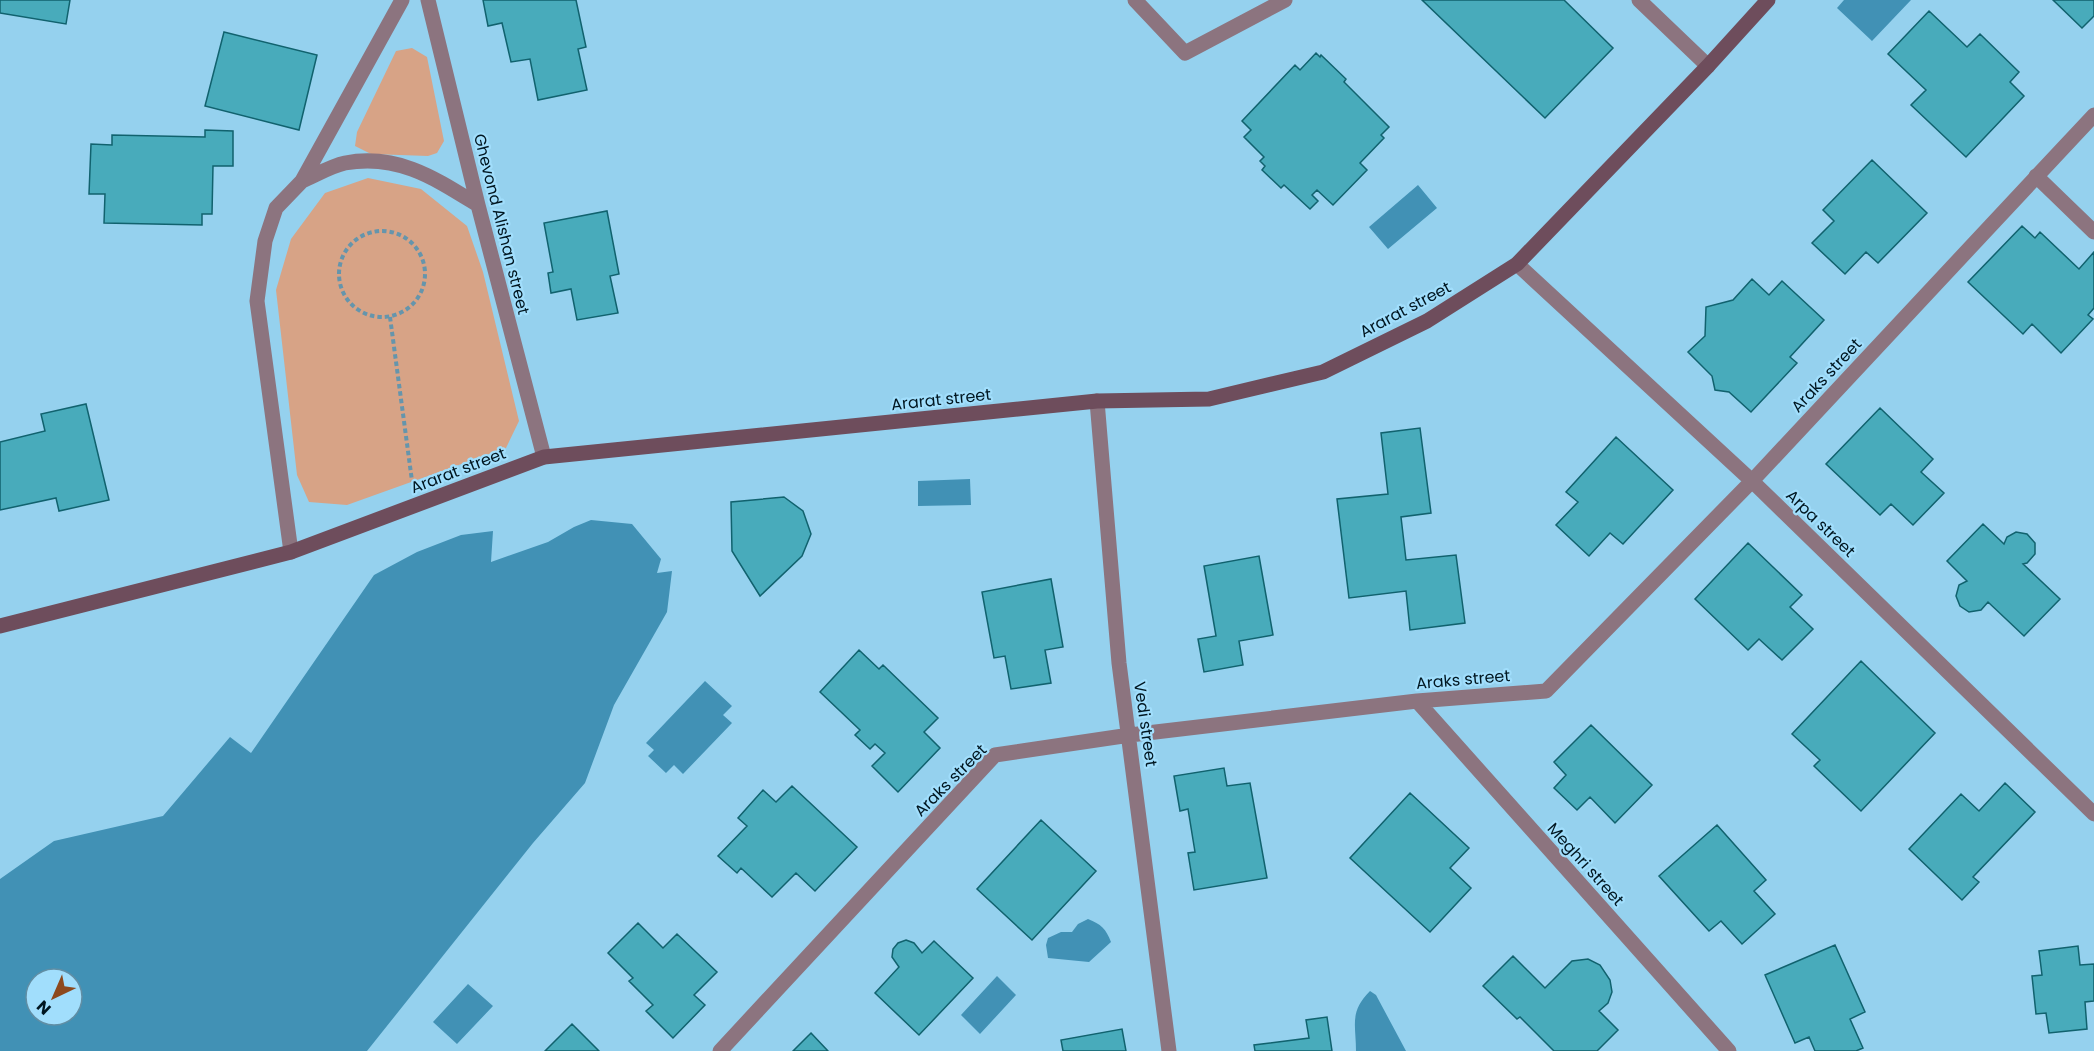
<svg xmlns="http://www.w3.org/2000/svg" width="2094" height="1051" font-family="Poppins,sans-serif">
<rect width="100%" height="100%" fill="#95d1ee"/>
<!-- green -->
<path fill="#d7a386" d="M 412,48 L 427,57 L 444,141 L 437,153 L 428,156 L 371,154 L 355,146 L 357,132 L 396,51 Z
M 368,178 L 421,189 L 467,226 L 483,272 L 519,421 L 506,448 L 347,505 L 309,502 L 297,475 L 276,290 L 291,239 L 325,193 Z"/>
<!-- water -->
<path fill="#4191b5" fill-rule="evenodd" d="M 1844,0 L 1911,0 L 1872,41 L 1837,8 Z
M 1418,185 L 1437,208 L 1388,249 L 1369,227 Z
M 970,479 L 971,505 L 918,506 L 918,481 Z
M 591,520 L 632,524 L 661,559 L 657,573 L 672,571 L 667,612 L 614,705 L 585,783 L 533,843 L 367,1051 L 0,1051 L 0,879 L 54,841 L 163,816 L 230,737 L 251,753 L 374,575 L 417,552 L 461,535 L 493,531 L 491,562 L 548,542 L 574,527 ZM 36,979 L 72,979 L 72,1015 L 36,1015 Z
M 705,681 L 732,706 L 723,715 L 732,723 L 683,774 L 674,765 L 666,773 L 648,756 L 654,750 L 646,743 Z
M 1088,919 C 1101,924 1106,929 1111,942 L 1089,962 L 1048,958 L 1046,945 L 1048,938 L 1061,932 L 1072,932 L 1078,924 Z
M 997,976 L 1016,995 L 980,1034 L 961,1015 Z
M 468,984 L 493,1006 L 457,1044 L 433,1022 Z
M 1370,991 L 1376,995 L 1406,1051 L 1356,1051 C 1356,1025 1349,1012 1370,991 Z"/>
<!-- building -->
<path fill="#48abbb" stroke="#11626e" stroke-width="1.5" d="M 0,0 L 70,0 L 66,24 L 0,13 Z
M 483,0 L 576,0 L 586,47 L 578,49 L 587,90 L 538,100 L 530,59 L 511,62 L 502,23 L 488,26 Z
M 1422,0 L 1564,0 L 1613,48 L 1545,118 Z
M 2053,0 L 2094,0 L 2094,16 L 2082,28 Z
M 1929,11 L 1967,47 L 1980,34 L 2019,72 L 2010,82 L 2024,96 L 1966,157 L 1911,105 L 1926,90 L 1888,54 Z
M 224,32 L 317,55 L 299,130 L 205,106 Z
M 1316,53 L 1320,57 L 1321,55 L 1346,79 L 1344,82 L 1389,127 L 1381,135 L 1384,138 L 1360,163 L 1367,170 L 1333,205 L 1317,190 L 1312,195 L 1318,201 L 1310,209 L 1284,185 L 1281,188 L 1262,170 L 1265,166 L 1260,161 L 1264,157 L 1244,137 L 1251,130 L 1242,121 L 1295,65 L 1300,70 Z
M 205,130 L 233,131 L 233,166 L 213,166 L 212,214 L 202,214 L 202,225 L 104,223 L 105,194 L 89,194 L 91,144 L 112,145 L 112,135 L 205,137 Z
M 1872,160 L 1927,213 L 1878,263 L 1866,252 L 1845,274 L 1812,243 L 1834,221 L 1823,210 Z
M 607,211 L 619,274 L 610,276 L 618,313 L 577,320 L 571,289 L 551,293 L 548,273 L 553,272 L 544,223 Z
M 2022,226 L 2035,238 L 2040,232 L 2079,269 L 2094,252 L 2094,308 L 2088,315 L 2093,319 L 2061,353 L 2032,324 L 2023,334 L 1968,282 Z
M 1752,279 L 1769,295 L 1782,281 L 1824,320 L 1790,357 L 1797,363 L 1751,412 L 1729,392 L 1715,390 L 1712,376 L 1688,352 L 1705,336 L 1706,307 L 1733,300 Z
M 86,404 L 109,500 L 59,511 L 56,498 L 0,510 L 0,442 L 45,431 L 41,414 Z
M 1880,408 L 1933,459 L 1921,472 L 1944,493 L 1913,525 L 1891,504 L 1880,515 L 1826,464 Z
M 1420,428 L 1431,513 L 1401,517 L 1406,560 L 1456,555 L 1465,623 L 1410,630 L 1406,591 L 1349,598 L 1337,499 L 1388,494 L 1381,433 Z
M 1616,437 L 1673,490 L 1623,544 L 1610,533 L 1589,556 L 1556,525 L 1578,502 L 1566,492 Z
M 784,497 L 803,511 L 811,534 L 802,556 L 760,596 L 732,551 L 731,502 Z
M 1983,524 L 2004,544 L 2007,537 L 2016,532 L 2027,534 L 2035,543 L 2035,554 L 2027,563 L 2023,564 L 2060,599 L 2024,636 L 1988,602 L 1981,610 L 1969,612 L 1960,606 L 1956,596 L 1959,585 L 1967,581 L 1947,561 Z
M 1748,543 L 1802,595 L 1790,607 L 1813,629 L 1782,660 L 1759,639 L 1748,650 L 1695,599 Z
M 1259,556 L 1273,635 L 1239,641 L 1243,665 L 1204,672 L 1198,639 L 1216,636 L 1204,566 Z
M 1051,579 L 1063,647 L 1045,650 L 1051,683 L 1011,689 L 1005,656 L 994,658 L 982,592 Z
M 859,650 L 879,669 L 883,665 L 938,718 L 924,732 L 940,748 L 898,792 L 872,766 L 885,753 L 875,744 L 870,749 L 855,735 L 860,730 L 820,692 Z
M 1861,661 L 1935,733 L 1861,811 L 1814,766 L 1820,760 L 1792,734 Z
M 1591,725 L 1652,785 L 1615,823 L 1590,797 L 1577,810 L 1554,788 L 1566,775 L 1554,762 Z
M 1224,768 L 1227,786 L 1250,783 L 1267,878 L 1194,890 L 1188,853 L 1195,852 L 1188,809 L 1180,811 L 1174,776 Z
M 2005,783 L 2035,812 L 1973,877 L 1979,882 L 1962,900 L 1909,849 L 1961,794 L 1979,811 Z
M 792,786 L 857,847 L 815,891 L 796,873 L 772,897 L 741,868 L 737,873 L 718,856 L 747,826 L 738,818 L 763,790 L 776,802 Z
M 1410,793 L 1469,848 L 1450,868 L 1471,888 L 1430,932 L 1350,858 Z
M 1041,820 L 1096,871 L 1032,940 L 977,889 Z
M 1717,825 L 1766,880 L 1754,891 L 1775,914 L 1742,944 L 1721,921 L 1709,931 L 1659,876 Z
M 638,923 L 663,948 L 677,934 L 717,972 L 694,995 L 705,1005 L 673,1038 L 646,1011 L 653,1005 L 629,981 L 633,978 L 608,953 Z
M 906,940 L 914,943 L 922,953 L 934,941 L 973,978 L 919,1035 L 875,993 L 899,967 L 892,957 L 893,949 L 898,943 Z
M 1835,945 L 1865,1012 L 1850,1019 L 1863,1048 L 1856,1051 L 1815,1051 L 1809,1037 L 1795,1043 L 1765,975 Z
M 2078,946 L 2080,965 L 2094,964 L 2094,1001 L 2085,1002 L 2087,1029 L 2049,1033 L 2046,1013 L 2036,1014 L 2032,976 L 2042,975 L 2039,951 Z
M 1513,956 L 1545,988 L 1572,961 L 1588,959 L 1600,965 L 1610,980 L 1612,992 L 1608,1003 L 1599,1011 L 1618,1030 L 1597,1051 L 1554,1051 L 1520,1017 L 1517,1019 L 1483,986 Z
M 1327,1017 L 1332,1051 L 1255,1051 L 1254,1045 L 1309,1038 L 1306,1020 Z
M 572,1024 L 599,1051 L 545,1051 Z
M 1122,1029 L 1126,1051 L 1063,1051 L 1061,1040 Z
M 811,1033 L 828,1051 L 793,1051 Z"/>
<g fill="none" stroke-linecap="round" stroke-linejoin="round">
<!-- path -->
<path stroke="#6595ac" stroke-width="4" stroke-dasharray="4.5 3" stroke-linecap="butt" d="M339 274a43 43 0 1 1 86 0a43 43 0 1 1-86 0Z
M 390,317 L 412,481"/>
<!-- street -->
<path stroke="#8c747f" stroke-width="15" d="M 428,0 L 478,205 L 544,457
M 1135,0 L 1185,53 L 1285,0
M 1639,0 L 1708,66
M 2036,176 L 2094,232
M 302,181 C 316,175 331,166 345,163 C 398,153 436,179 478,205
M 1517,264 L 1752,481 L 2094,814
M 1097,401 L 1119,663 L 1169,1051
M 291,552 L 257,301 L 265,241 L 276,208 L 302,181 L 402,0
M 1417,701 L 1729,1051
M 720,1051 L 995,755 L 1130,735 L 1417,701 L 1546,691 L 1752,481 L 2094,115"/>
<!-- secondary -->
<path stroke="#6e4d5c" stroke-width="15" d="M 0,626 L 291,552 L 544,457 L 1097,401 L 1209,399 L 1323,372 L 1427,321 L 1517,264 L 1708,66 L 1768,0"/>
</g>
<g text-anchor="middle" stroke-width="4.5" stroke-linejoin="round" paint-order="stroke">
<!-- street labels -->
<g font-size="16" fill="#001620" stroke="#a1defc">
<text transform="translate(502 224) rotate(76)" y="6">Ghevond Alishan street</text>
<text transform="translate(1405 309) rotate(-28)" y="6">Ararat street</text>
<text transform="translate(1826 375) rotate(-47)" y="6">Araks street</text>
<text transform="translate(941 399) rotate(-6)" y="6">Ararat street</text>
<text transform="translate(458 470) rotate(-21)" y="6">Ararat street</text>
<text transform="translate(1821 523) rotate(44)" y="6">Arpa street</text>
<text transform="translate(1463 679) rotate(-5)" y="6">Araks street</text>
<text transform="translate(1146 724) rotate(82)" y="6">Vedi street</text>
<text transform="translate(950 780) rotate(-45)" y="6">Araks street</text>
<text transform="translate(1586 864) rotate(48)" y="6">Meghri street</text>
</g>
</g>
<!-- north arrow -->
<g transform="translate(54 997) rotate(224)"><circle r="28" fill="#a1defc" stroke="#618ea4" stroke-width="1.5"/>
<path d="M0-4.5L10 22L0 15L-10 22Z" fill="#8d491d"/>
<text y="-9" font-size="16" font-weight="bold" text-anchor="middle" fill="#001620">N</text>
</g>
</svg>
